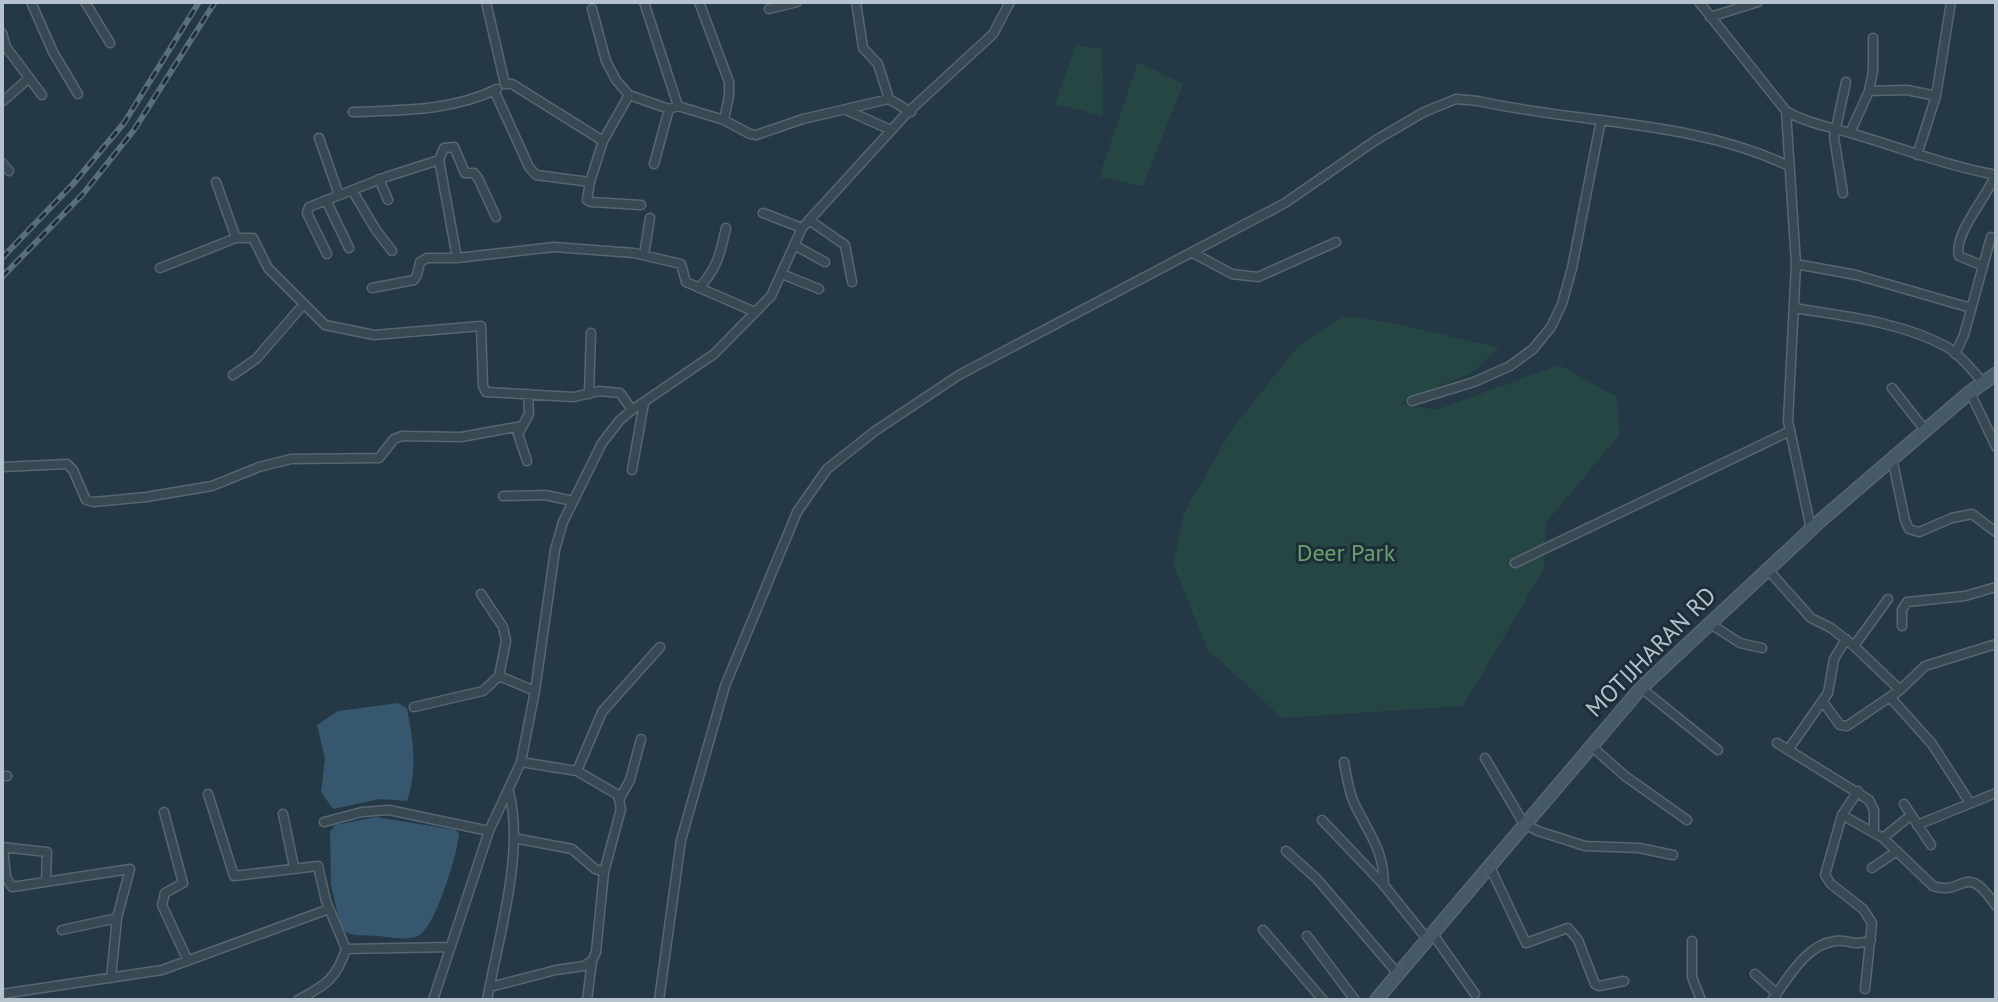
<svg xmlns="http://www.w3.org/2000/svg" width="1998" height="1002" font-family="'PT Sans',sans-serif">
<rect width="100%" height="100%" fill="#243845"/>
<!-- green -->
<path fill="#264644" d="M 1076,45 L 1102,49 L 1103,116 L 1055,104 Z
M 1138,62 L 1183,84 L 1143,186 L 1099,177 Z
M 1343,316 L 1398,324 L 1499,348 L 1473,372 L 1400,403 L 1436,410 L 1559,365 L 1617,397 L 1620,434 L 1546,523 L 1544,569 L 1463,706 L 1282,718 L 1207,649 L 1173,564 L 1184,513 L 1230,432 L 1298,346 Z"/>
<!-- water -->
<path fill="#36576d" d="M 398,703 L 407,708 C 413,740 418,769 407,801 L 380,799 L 333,809 L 321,792 L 325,759 L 317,725 L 338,711 Z
M 376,817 L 456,830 L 459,834 C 458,853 436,923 421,934 C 411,942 389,937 377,936 C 365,935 350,937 341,929 L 331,885 L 330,832 L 335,825 Z"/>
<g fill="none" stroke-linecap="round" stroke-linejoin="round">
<defs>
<path id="minor" d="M 31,2 L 53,52 L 78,94
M 85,2 L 110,43
M 486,2 L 505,84 L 512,84 L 603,141
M 644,2 L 678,106
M 699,2 L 729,82 L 729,96 L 724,120
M 856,2 L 863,48 L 878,64 L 889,99
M 1699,2 L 1786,111 L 1796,264 L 1788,421 L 1811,529
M 592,9 L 606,61 L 616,80 L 629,95 L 669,109 L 678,106 L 724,120 L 750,134 L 756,135 L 803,119 L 889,99 L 911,112
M 769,9 L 797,2
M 1710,17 L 1758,2
M 2,33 L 6,47 L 42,95
M 494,90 L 529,167 L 536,175 L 590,182 L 587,200 L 591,202 L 641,205
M 1869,91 L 1873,71 L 1873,38
M 2,102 L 28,79
M 846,110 L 891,130
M 1786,111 C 1808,124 1832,127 1857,135 C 1904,149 1948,166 1996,175
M 353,112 C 402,110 452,111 497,89
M 1850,133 L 1869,91 L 1907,90 L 1936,96
M 319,138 L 339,195
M 1917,155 L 1936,96 L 1951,2
M 439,160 L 444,148 L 454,147 L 465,173 L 474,173 L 478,178 L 496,217
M 2,163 L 9,171
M 654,164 L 669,109
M 379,179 L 388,200
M 216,182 L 236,238 L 253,238 L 268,268 L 325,325 L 374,335 L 481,326 L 483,386 L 486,392 L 574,397 L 599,391 L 620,393 L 632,410
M 590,182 L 603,141 L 629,95
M 352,190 L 376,230 L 392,251
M 1843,193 L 1834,137 L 1846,82
M 326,200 L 349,248
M 763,213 L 802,228
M 809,220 L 845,245 L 852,282
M 794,245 L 825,262
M 1193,253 L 1232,274 L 1258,277 L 1336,242
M 327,254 L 307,213 L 309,207 L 386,177 L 439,160 L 457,258
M 644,255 L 650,218
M 1796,264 L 1856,275 L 1971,308
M 1983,266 L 1959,256 C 1953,234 1987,197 1996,174
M 160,268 L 236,238
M 782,274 L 819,289
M 372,288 L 414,280 L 417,275 L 420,262 L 427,258 L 457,258 L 554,247 L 634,253 L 681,264 L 686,282 L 755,312
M 699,288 C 718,267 720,254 726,228
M 1794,308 C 1844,316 1902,322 1947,347 C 1961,355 1972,371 1983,382
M 1955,354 L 1964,335 L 1991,237
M 233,375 L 256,359 L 303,305
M 1892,388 L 1925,430
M 1970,392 L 1996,447
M 589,394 L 591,333
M 1412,401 L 1474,382 L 1510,366 L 1533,349 L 1551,327 L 1562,304 L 1572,268 L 1601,120
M 1892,458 L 1905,520 L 1909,529 L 1919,532 L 1952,518 L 1972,514 L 1996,532
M 527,461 L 518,434 L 529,414 L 528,394
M 2,467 L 67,464 L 73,470 L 86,500 L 94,502 L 146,497 L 212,486 L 259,467 L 291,459 L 379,458 L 394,439 L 402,436 L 461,437 L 522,426
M 632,470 L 644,403
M 503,496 L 545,495 L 573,501
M 1515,563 L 1790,431
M 1769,571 L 1811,618 L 1831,628 L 1854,646 L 1888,599
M 1709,623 L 1740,643 L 1762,648
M 1902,626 L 1902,610 L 1907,602 L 1965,596 L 1996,587
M 1854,646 L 1900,690
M 499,676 L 535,691
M 1641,688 L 1718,750
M 1890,697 L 1932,744 L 1970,803
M 1823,702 L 1840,725 L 1847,726 L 1900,690 L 1925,666 L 1996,644
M 414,707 L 483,691 L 499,676 L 506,641 L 503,627 L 481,594
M 1777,743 L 1869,800 L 1874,810 L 1874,832
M 1590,745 L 1625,776 L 1687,820
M 1788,750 L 1828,693 L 1834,659 L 1846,639
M 1485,758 L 1524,824 L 1538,831 L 1585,846 L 1639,848 L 1673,855
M 1344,762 C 1347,776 1348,791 1355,805 C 1370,836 1384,850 1384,886
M 577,771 L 602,712 L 660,647
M 2,776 L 7,776
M 208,794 L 234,876 L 318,866 L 326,901 L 346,949 C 336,980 325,985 298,1000
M 620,798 L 630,780 L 641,739
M 1904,804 L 1931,845
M 164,812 L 183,883 L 165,893 L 162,905 L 188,961
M 283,814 L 294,867
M 1842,815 L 1858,791
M 1322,820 L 1383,884 L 1427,939
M 324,822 L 362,812 L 389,810 L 489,831
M 1917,825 L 1996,793
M 514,838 L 572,849 L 595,869 L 604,872
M 1883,838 L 1911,815
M 2,847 L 47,852 L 46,882
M 3,847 L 6,877 L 12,887 L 130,869 L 117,918 L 111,978
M 1286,851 L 1317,879 L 1398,974
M 1489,865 L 1526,943 L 1568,928 L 1578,940 L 1595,984 L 1599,986 L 1624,981
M 1872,868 L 1897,851
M 62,930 L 117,918
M 1263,930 L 1323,1000
M 1432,933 L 1475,994
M 1307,936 L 1355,1000
M 1692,941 L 1692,977 L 1701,1000
M 346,949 L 451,947
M 1755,974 L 1777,994
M 490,987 L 556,970 L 584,966 L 592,961 L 596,952 L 604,872 L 621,809 L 618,795 L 577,771 L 521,762
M 1865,989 L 1872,923 L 1863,909 L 1831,884 L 1825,875 L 1842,815 L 1883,838 L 1933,886 C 1965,897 1964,859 1996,906
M 2,994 L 162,970 L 329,909
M 433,1000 L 489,831 L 521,762 L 535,691 L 555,550 L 563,522 L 602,443 L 620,420 L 632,410 L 714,354 L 771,296 L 802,228 L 906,114 L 993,34 L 1010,2
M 487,1000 C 498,940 525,851 509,792
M 587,1000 L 592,961
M 659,1000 L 681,840 L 725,686 L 797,512 L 827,469 L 875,431 L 959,375 L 1285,203 L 1376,140 L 1424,112 L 1456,99 L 1478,101 C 1581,124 1692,120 1789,166
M 1772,1000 C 1788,979 1805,945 1835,941 C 1850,939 1852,947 1871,940"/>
<path id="secondary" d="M 1376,1000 L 1641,688 L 1820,521 L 1970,392 L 1996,374"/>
</defs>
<!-- minor casing -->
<use href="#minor" stroke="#576671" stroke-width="11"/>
<!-- secondary casing -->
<use href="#secondary" stroke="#576671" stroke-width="15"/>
<!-- minor -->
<use href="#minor" stroke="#394954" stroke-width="8"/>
<!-- secondary -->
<use href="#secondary" stroke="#465967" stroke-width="12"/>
<defs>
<path id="rail" d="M 2,258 L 73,184 L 124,123 L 199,2
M 2,277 L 82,195 L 134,130 L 215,2"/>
</defs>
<!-- rail casing -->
<use href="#rail" stroke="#5a6e7b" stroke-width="6"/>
<!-- rail -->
<use href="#rail" stroke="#1d2e39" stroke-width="3" stroke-dasharray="9" stroke-linecap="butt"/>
</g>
<g text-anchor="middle" stroke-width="6" stroke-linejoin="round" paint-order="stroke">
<!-- park labels -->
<g font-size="24" fill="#6ba16e" stroke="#1d2e39">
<text x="1346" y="561">Deer Park</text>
</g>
<!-- street labels -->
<g font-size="24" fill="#b6c3ce" stroke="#1d2e39">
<text transform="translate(1651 652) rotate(-45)" y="8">MOTIJHARAN RD</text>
</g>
</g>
<!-- border -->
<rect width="1998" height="1002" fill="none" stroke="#b6c3ce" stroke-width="8"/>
</svg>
